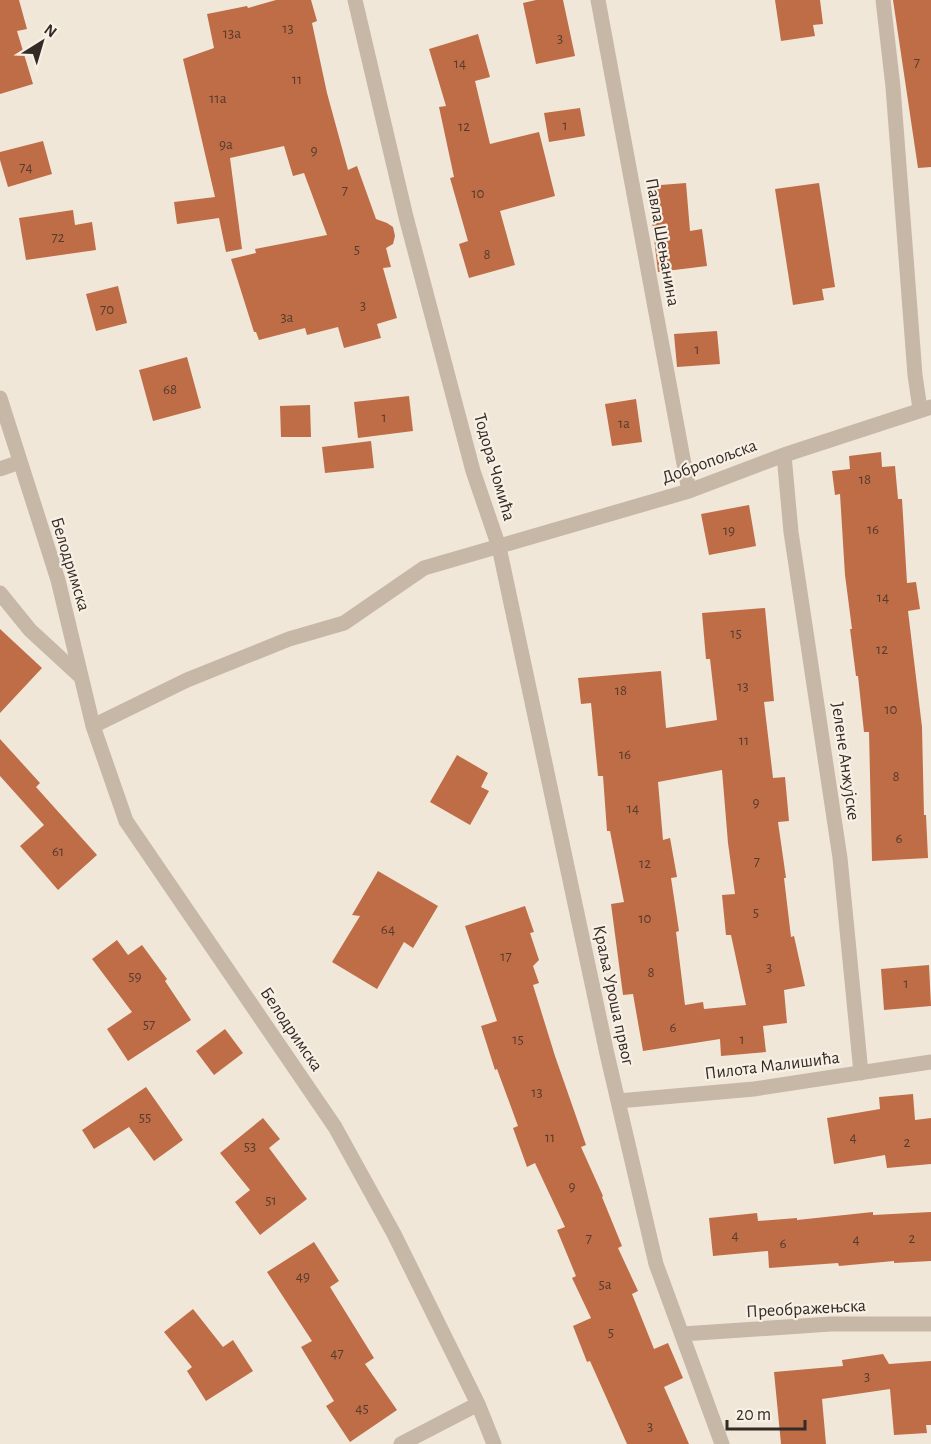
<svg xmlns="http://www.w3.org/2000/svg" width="931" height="1444" font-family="'Alegreya Sans',sans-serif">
<rect width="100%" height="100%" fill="#f0e7d9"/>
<!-- building -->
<path fill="#bf6d47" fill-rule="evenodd" d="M 0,0 L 19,0 L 27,29 L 17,31 L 33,84 L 0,94 Z
M 276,0 L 311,0 L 317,21 L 312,23 L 327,93 L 348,170 L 357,166 L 376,219 L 387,223 L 393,227 L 395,236 L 393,244 L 386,248 L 391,267 L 383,268 L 397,318 L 377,324 L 381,338 L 344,348 L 338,327 L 307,335 L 305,328 L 259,340 L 256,332 L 254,332 L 231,259 L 256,253 L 255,249 L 327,235 L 304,173 L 293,176 L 284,146 L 230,158 L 242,249 L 226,252 L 219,218 L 177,224 L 174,202 L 215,197 L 183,59 L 214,48 L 207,14 L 247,6 L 248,8 Z
M 536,0 L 563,0 L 575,56 L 536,64 L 523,3 Z
M 775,0 L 820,0 L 823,24 L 813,25 L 815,36 L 781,41 Z
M 893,0 L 931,0 L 931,167 L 918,168 Z
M 478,34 L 490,77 L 475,81 L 490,144 L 539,132 L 555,196 L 500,211 L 515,265 L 469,278 L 459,244 L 468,241 L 450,178 L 454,177 L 439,107 L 446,106 L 429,49 Z
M 580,108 L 585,136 L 549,142 L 544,113 Z
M 43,141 L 52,174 L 8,187 L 0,160 L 0,152 Z
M 686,183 L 690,231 L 702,229 L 707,266 L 658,272 L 648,186 Z
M 819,183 L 835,287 L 822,289 L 824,300 L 793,305 L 775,189 Z
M 73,210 L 75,225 L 92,222 L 96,250 L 26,260 L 19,218 Z
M 118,286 L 127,323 L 96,331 L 86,294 Z
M 717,331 L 720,364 L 677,367 L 674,334 Z
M 187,357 L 201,408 L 153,421 L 139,370 Z
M 409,396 L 413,431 L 358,438 L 354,402 Z
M 636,399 L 642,442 L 612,446 L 605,404 Z
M 310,405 L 311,437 L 281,437 L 280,406 Z
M 371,441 L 374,468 L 325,473 L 322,447 Z
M 881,452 L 882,467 L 895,466 L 898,499 L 902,499 L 907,583 L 916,582 L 920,609 L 908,611 L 922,727 L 924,815 L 926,815 L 928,858 L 872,861 L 869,732 L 864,732 L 858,676 L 856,676 L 850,629 L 852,629 L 845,575 L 840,494 L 835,495 L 832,471 L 850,469 L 849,456 Z
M 749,505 L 756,546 L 709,555 L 701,514 Z
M 765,608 L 774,701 L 764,702 L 773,778 L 785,777 L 789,821 L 778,822 L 786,878 L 784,878 L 791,937 L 794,936 L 805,986 L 784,990 L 787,1023 L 763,1026 L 766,1052 L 721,1056 L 720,1039 L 643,1051 L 633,994 L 623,995 L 611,904 L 624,902 L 610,831 L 607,831 L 603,776 L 598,776 L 591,703 L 581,704 L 578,678 L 661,671 L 666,728 L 717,720 L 710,659 L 706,659 L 702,613 ZM 722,770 L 728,843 L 735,894 L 722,895 L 726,935 L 731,935 L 746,1005 L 704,1009 L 703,1002 L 685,1005 L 676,932 L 679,931 L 671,878 L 677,877 L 670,838 L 663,840 L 658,782 Z
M 0,629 L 42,668 L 0,713 Z
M 0,739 L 40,783 L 36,787 L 97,855 L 58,890 L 20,846 L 44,825 L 0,776 Z
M 457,755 L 488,773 L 481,787 L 489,791 L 470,825 L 430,802 Z
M 378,871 L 438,906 L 413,948 L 404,942 L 377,989 L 332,962 L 360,916 L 352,915 Z
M 525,906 L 534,932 L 530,933 L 539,960 L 533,966 L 539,983 L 533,985 L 555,1056 L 586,1145 L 581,1147 L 603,1196 L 602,1197 L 622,1246 L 618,1248 L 638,1291 L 632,1294 L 654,1349 L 668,1343 L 683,1378 L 664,1387 L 689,1444 L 627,1444 L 590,1361 L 587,1362 L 573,1326 L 591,1318 L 572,1278 L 576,1276 L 557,1230 L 565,1227 L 535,1163 L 527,1167 L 513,1128 L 518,1126 L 497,1069 L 495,1070 L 481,1026 L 497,1021 L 465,926 Z
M 117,940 L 128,955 L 142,945 L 167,979 L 165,981 L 191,1020 L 128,1061 L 107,1029 L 132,1012 L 92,959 Z
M 929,965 L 931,1006 L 884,1010 L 881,969 Z
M 225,1029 L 243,1053 L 214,1075 L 196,1051 Z
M 146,1087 L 183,1140 L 154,1161 L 129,1127 L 94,1149 L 82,1130 Z
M 913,1094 L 915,1120 L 931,1118 L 931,1164 L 887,1168 L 885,1155 L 834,1164 L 827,1118 L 880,1109 L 879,1097 Z
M 263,1118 L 280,1139 L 269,1148 L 307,1199 L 260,1235 L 235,1202 L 250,1190 L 220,1153 Z
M 873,1212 L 873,1215 L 931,1212 L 931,1261 L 894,1263 L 894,1261 L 839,1266 L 838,1263 L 769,1268 L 768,1251 L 713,1256 L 709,1218 L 757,1213 L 758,1221 L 797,1218 L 797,1220 Z
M 314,1242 L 339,1281 L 330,1287 L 374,1358 L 365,1364 L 397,1410 L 350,1442 L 326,1406 L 334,1401 L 301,1347 L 312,1341 L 267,1272 Z
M 193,1309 L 223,1347 L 233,1340 L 253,1371 L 206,1401 L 187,1371 L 192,1367 L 164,1332 Z
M 883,1354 L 889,1364 L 931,1361 L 931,1425 L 926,1425 L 927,1433 L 894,1435 L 890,1389 L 822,1399 L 826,1444 L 781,1444 L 774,1372 L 843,1366 L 842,1360 Z"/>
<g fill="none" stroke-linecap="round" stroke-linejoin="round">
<!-- street -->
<path stroke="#c7b7a6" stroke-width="15" d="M 355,0 L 406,217 L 473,471 L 499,547 L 607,1054 L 656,1264 L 722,1444
M 598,0 L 689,491
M 883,0 L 893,87 L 915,375 L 920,409
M 0,398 L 58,580 L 93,726 L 126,821 L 335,1127 L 394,1234 L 478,1404 L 494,1444
M 784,455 L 791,532 L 840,858 L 861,1073
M 0,469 L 20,462
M 0,593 L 30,630 L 81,677
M 93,726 L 187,680 L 289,639 L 344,623 L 424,568 L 689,491 L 784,455 L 931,407
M 618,1101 L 754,1089 L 931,1062
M 682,1334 L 831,1324 L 931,1324
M 401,1444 L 478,1404"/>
</g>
<g text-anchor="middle" stroke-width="4.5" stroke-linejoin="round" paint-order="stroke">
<!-- number labels -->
<g font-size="15" fill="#563c2e">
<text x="288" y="33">13</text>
<text x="232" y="38">13a</text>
<text x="560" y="43">3</text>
<text x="917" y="67">7</text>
<text x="460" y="68">14</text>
<text x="297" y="84">11</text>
<text x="218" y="103">11a</text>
<text x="565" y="130">1</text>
<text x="464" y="131">12</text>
<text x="226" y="149">9a</text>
<text x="314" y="155">9</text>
<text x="26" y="172">74</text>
<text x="345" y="195">7</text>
<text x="478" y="198">10</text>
<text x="58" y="242">72</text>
<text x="357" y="254">5</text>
<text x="487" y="259">8</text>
<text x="363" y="310">3</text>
<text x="107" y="314">70</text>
<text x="287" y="322">3a</text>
<text x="697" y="354">1</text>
<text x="170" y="394">68</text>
<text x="384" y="422">1</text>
<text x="624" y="428">1a</text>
<text x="865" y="484">18</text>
<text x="873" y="534">16</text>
<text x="729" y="535">19</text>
<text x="883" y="602">14</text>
<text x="736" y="638">15</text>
<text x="882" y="654">12</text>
<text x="743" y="691">13</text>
<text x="621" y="695">18</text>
<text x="891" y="714">10</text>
<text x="744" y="745">11</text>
<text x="625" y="759">16</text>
<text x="896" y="781">8</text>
<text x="756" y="807">9</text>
<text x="633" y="813">14</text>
<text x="899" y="843">6</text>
<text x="58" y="856">61</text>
<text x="757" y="866">7</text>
<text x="645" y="868">12</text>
<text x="756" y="917">5</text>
<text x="645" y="923">10</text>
<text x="388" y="934">64</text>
<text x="506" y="961">17</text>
<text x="769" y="972">3</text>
<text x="651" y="977">8</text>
<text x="135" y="981">59</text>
<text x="906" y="988">1</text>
<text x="149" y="1029">57</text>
<text x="673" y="1032">6</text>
<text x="518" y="1044">15</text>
<text x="742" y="1044">1</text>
<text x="537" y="1097">13</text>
<text x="145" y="1122">55</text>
<text x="550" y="1142">11</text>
<text x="853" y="1142">4</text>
<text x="907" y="1147">2</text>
<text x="250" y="1151">53</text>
<text x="572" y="1191">9</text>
<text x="271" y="1205">51</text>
<text x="735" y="1240">4</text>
<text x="589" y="1243">7</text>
<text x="912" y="1243">2</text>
<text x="856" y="1244">4</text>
<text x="783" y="1248">6</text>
<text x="303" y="1281">49</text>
<text x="605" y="1289">5a</text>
<text x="611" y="1337">5</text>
<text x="337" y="1358">47</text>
<text x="867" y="1381">3</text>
<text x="362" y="1413">45</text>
<text x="650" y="1431">3</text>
</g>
<!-- street labels -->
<g font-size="18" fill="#332b26" stroke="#f8f0e5">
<text transform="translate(663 242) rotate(80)" y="6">Павла Шењанина</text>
<text transform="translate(709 461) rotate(-20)" y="6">Добропољска</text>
<text transform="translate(495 467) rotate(74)" y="6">Тодора Чомића</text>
<text transform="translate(71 564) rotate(73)" y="6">Белодримска</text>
<text transform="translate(846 761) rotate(82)" y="6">Јелене Анжујске</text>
<text transform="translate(614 995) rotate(78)" y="6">Краља Уроша првог</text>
<text transform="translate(292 1029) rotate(56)" y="6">Белодримска</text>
<text transform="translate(772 1065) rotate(-7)" y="6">Пилота Малишића</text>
<text transform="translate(806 1308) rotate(-3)" y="6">Преображењска</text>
</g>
</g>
<!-- north arrow -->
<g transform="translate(42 42) rotate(37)" stroke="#f8f0e5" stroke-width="4.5" paint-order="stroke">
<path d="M0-4.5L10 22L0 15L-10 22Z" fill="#332b26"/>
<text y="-9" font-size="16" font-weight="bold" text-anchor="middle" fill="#332b26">N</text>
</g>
<!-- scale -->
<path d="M727 1420v9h78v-9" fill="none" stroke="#332b26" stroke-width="3"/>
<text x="736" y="1420" font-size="18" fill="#332b26" stroke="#f8f0e5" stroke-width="4.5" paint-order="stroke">20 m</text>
</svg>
